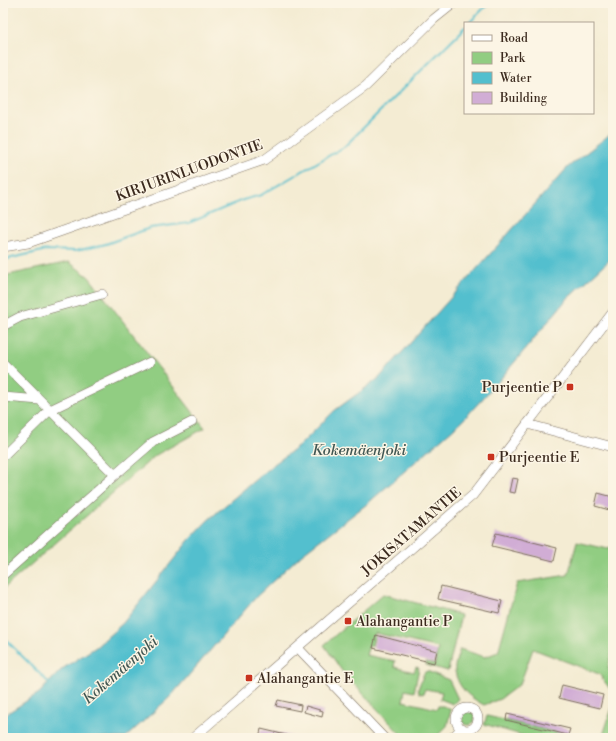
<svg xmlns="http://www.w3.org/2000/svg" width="616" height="741" font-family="'Libre Bodoni',serif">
<rect width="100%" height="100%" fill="#fcf5e5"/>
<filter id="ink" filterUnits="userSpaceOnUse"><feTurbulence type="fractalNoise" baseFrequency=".025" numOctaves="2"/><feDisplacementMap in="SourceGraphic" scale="8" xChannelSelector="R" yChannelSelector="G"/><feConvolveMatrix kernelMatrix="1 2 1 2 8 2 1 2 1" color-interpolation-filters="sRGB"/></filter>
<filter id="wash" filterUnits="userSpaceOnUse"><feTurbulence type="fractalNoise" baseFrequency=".012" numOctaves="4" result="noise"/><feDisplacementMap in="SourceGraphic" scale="16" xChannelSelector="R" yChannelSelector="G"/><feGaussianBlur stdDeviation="0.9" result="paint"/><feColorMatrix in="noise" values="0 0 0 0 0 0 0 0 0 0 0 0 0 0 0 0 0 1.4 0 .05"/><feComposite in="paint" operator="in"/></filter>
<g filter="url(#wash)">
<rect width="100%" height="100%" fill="#f4ecd3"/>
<!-- green -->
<path fill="#91cd82" stroke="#667c50" d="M 69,262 L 89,277 L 205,428 L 156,455 L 3,589 L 3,276 Z
M 577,542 L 608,549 L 613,544 L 613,560 L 610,564 L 604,589 L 613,595 L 613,648 L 608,668 L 613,674 L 613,693 L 599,674 L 533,649 L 520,684 L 500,699 L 484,705 C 469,697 458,688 455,671 C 454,665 458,655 460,649 L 485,657 L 498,652 L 517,583 L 568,575 Z
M 383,594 L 461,615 L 448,671 L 426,665 L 426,662 L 435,664 L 438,648 L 375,633 L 372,646 L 369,646 L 366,655 L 395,661 L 394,667 L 414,672 L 416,667 L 419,668 L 414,692 L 405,690 L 403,701 L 437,709 L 438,706 L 443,706 L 451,710 L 447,726 L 435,738 L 404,738 L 342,671 L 324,645 Z
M 427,671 L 449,680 L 458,699 L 453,704 L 440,699 L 442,692 L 425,689 L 423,694 L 419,693 L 418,689 L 424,673 Z
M 613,705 L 613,738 L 602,738 Z
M461 718a7 7 0 1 1 14 0a7 7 0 1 1-14 0Z
M 487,716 L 581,738 L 531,738 L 484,724 Z"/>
<!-- water -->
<path fill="#53bfce" stroke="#477476" d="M 613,132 L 613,257 L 567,299 L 498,382 L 462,421 L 367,504 L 302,554 L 257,596 L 171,696 L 125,738 L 3,738 L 3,716 L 39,693 L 62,669 L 96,647 L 123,623 L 189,540 L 207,521 L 270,467 L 299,446 L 334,411 L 379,378 L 568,167 Z"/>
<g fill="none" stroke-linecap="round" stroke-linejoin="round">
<!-- stream -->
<path stroke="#53bfce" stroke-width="2" d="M 469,23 L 489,3
M 3,260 L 47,250 L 76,251 L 106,244 L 150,228 L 189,223 L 243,200 L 261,195 L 344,147 L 465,27
M 3,637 L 49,683"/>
</g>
<g id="blocks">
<!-- building -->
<path fill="#d1add5" d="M 512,478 L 518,479 L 515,493 L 509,492 Z
M 598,493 L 613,497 L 613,511 L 595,506 Z
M 496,533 L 557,548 L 554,561 L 492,546 Z
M 441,586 L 502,601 L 499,613 L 438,599 Z
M 376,635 L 437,651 L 434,663 L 373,648 Z
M 562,685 L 603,695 L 600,708 L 559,698 Z
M 278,700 L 301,705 L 300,711 L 276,706 Z
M 306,706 L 323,711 L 322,717 L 304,712 Z
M 507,714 L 570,729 L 568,735 L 506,720 Z
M 261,729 L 295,737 L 295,738 L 259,738 Z"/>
</g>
</g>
<g filter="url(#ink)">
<use href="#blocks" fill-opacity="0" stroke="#7c6e5d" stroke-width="1"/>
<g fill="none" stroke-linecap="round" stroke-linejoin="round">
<defs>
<path id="minor" d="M 3,247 L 28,243 L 264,160 L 366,86 L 434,19 L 454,3
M 3,326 L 20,317 L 102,294
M 3,363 L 115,475 L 3,575
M 3,397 L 40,400
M 527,424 L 613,447
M 3,456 L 50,410 L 150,362
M 115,475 L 153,442 L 192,422
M 298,648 L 384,738
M456 719a11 11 0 1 1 22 0a11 11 0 1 1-22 0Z
M 193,738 L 473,495 L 613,312
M 452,738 L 462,728"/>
</defs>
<!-- minor casing -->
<use href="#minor" stroke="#7c6e5d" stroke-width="10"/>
<!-- minor -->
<use href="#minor" stroke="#fff" stroke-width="9"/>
</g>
</g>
<!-- markers -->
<g fill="#c8321e" stroke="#fcf5e5" stroke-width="1.5">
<rect x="566" y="383" width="8" height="8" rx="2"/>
<rect x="487" y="453" width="8" height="8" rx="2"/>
<rect x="344" y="617" width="8" height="8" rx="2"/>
<rect x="245" y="674" width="8" height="8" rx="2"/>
</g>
<g text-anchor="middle" stroke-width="3" stroke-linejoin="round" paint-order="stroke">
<!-- street labels -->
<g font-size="14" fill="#3b2a1e" stroke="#fcf5e5">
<text transform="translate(189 170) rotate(-20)" y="5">KIRJURINLUODONTIE</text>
<text transform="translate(411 531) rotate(-41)" y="5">JOKISATAMANTIE</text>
</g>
<!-- poi labels -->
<g font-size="14" fill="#3b2a1e" stroke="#fcf5e5" text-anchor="start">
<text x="562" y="392" text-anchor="end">Purjeentie P</text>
<text x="499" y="462">Purjeentie E</text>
<text x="356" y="626">Alahangantie P</text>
<text x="257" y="683">Alahangantie E</text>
</g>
<!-- water labels -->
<g font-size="15" font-style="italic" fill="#425753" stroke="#fcf5e5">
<text x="359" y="455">Kokemäenjoki</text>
<text transform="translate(120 670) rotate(-41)" y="5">Kokemäenjoki</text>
</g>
</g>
<!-- margin -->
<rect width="616" height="741" fill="none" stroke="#fcf5e5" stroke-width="16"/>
<!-- legend -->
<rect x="464" y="22" width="130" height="92" fill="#fcf5e5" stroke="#afa495"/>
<rect x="472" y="35" width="20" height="6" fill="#ffffff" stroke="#afa495"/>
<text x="500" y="42" font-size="12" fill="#3b2a1e">Road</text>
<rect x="472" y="52" width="20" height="12" fill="#91cd82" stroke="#afa495"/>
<text x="500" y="62" font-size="12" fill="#3b2a1e">Park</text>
<rect x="472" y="72" width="20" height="12" fill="#53bfce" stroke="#afa495"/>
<text x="500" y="82" font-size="12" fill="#3b2a1e">Water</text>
<rect x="472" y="92" width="20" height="12" fill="#d1add5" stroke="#afa495"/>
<text x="500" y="102" font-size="12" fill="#3b2a1e">Building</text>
</svg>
